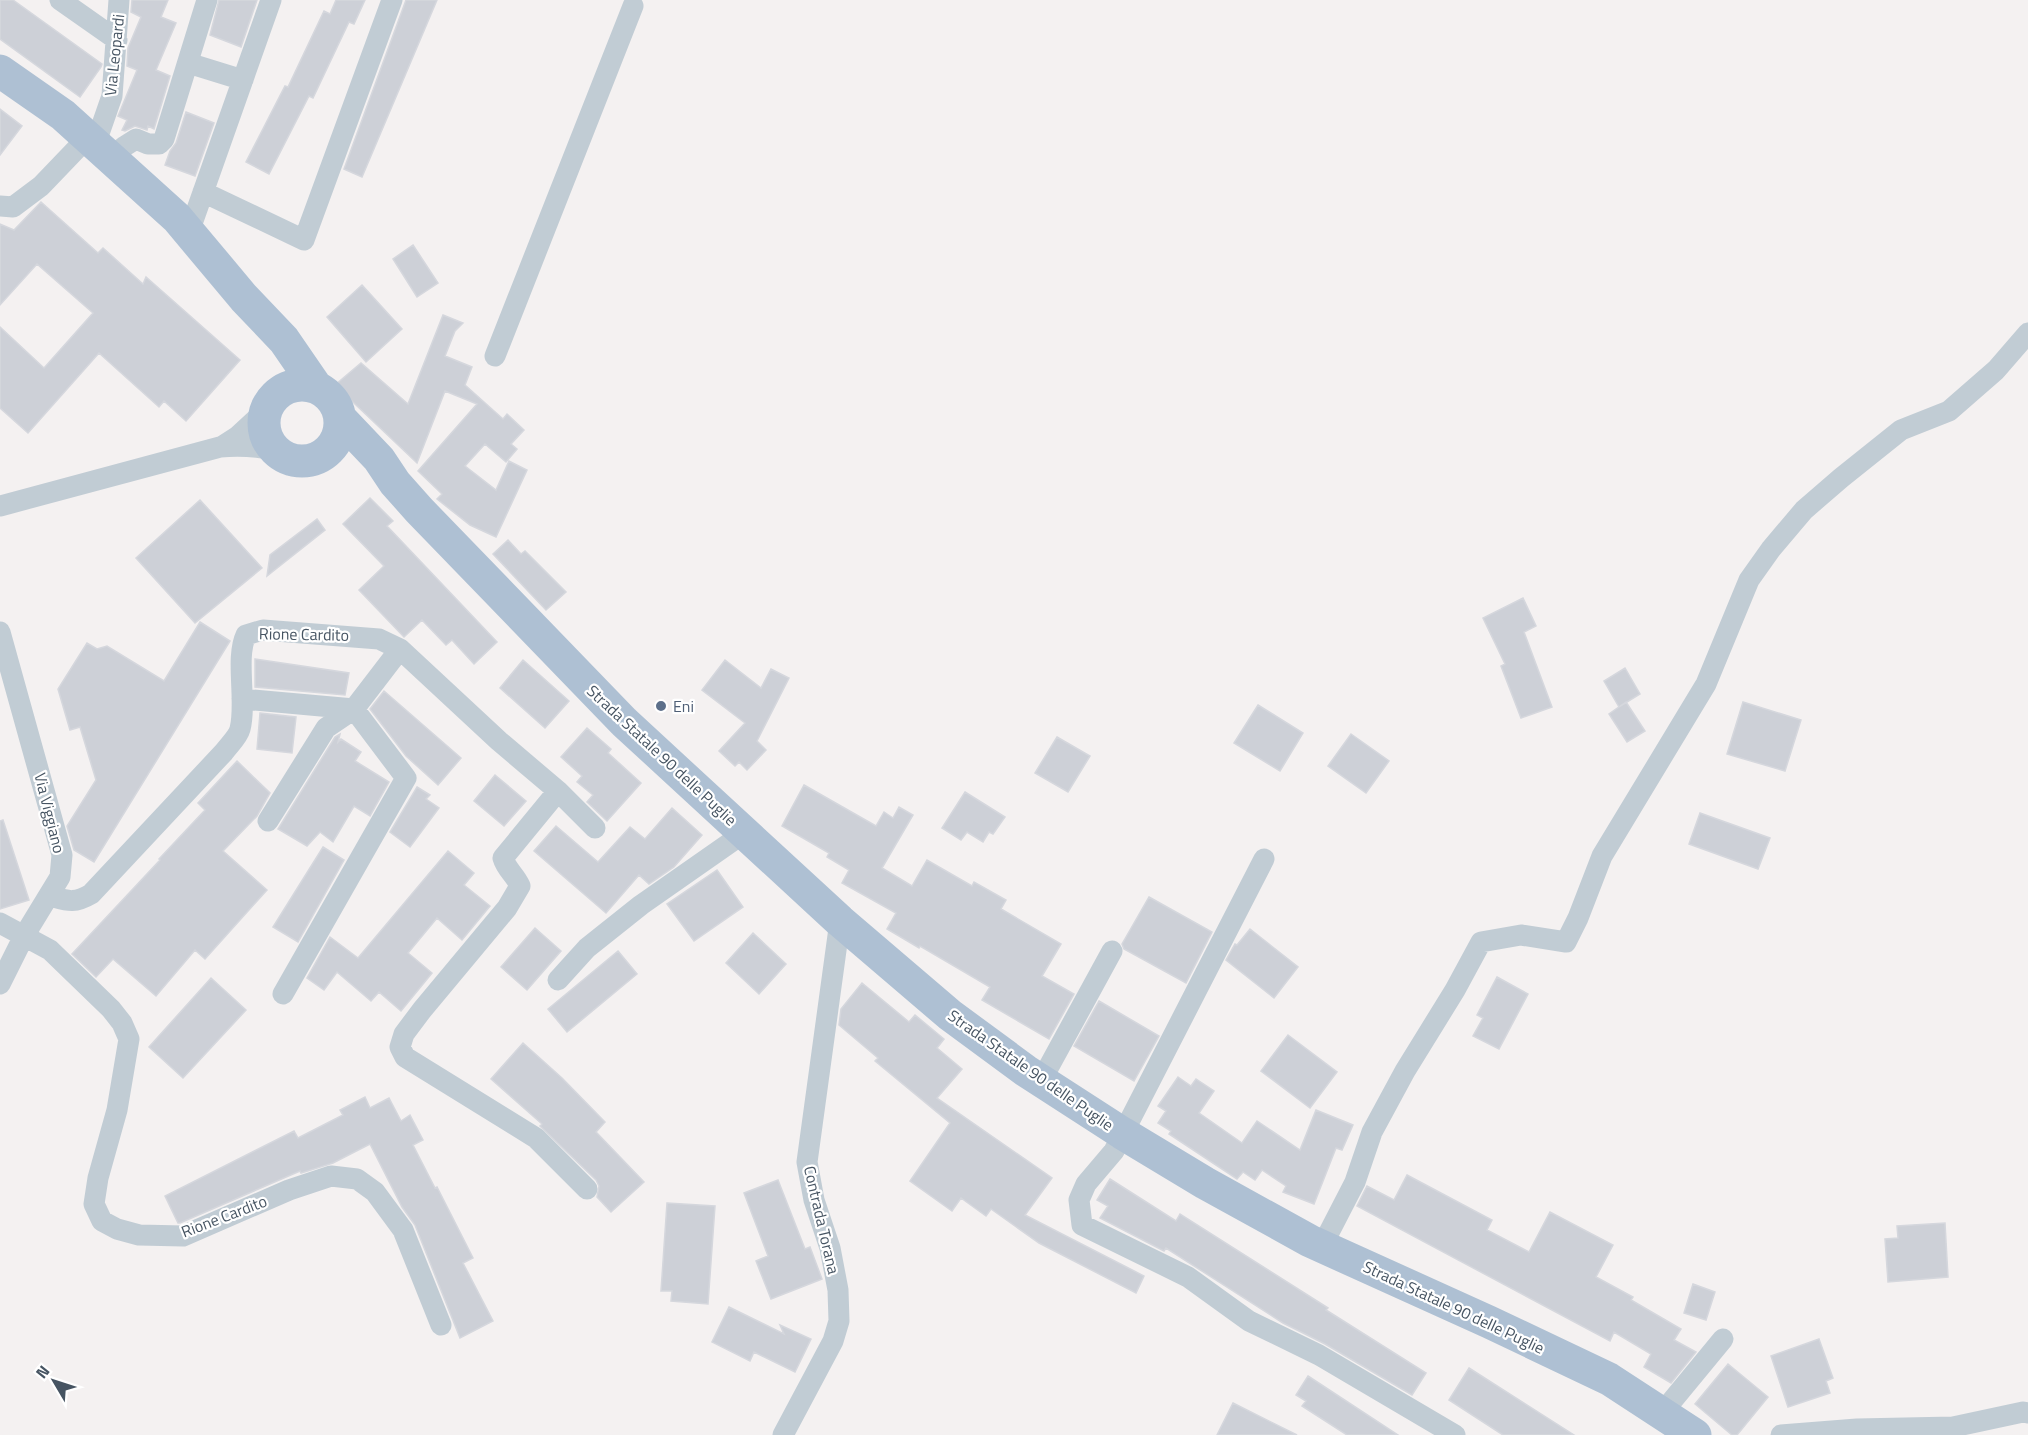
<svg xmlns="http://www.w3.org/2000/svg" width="2028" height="1435" font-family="'Titillium Web',sans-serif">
<rect width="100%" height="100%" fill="#f4f1f1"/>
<!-- building -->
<path fill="#cdd0d7" stroke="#d5d7dd" stroke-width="1.5" d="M 0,0 L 13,0 L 102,64 L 101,67 L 80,97 L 0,39 Z
M 132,0 L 168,0 L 161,17 L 176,23 L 156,70 L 170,76 L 154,129 L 148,126 L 147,130 L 135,126 L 125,131 L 122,130 L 127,120 L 118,116 L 137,70 L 127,66 L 128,48 L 141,17 L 131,12 Z
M 219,0 L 257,0 L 241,47 L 210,35 Z
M 336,0 L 365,0 L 354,24 L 349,22 L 313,98 L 309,96 L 269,174 L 246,162 L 285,86 L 288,87 L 324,11 L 330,14 Z
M 406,0 L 437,0 L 362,177 L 344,169 Z
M 0,109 L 22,126 L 0,155 Z
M 186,112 L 214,123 L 195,176 L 165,165 L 170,151 L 176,143 Z
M 41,202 L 98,253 L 103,248 L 143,284 L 146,277 L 240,360 L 186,421 L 164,401 L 159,407 L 99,353 L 28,433 L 0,408 L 0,327 L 44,368 L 93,313 L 37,264 L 0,305 L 0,224 L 14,230 Z
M 413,245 L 438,283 L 417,297 L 393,259 Z
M 362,285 L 402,329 L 366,362 L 327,317 Z
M 443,315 L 463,323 L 455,331 L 445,356 L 472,367 L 465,385 L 503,419 L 507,414 L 524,430 L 511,444 L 517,449 L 506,462 L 485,444 L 465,466 L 496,490 L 509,461 L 527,470 L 496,537 L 470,525 L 437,499 L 442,494 L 418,471 L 477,404 L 445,391 L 417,463 L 335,385 L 361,363 L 408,404 Z
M 370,498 L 393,521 L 387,526 L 497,642 L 474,664 L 452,640 L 446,645 L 422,620 L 404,637 L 359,590 L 384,566 L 343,524 Z
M 200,500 L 262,568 L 195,623 L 136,558 Z
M 317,519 L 325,530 L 267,576 L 270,555 Z
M 508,540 L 521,554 L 525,551 L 566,592 L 546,610 L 493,554 Z
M 1523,598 L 1536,626 L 1524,632 L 1552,707 L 1521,718 L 1501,666 L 1505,664 L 1483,618 Z
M 200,622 L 230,641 L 94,862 L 74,850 L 67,826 L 96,780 L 80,727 L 70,730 L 58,689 L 87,643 L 97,649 L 107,646 L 164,681 Z
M 255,659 L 349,673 L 345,695 L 255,687 Z
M 523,660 L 569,701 L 545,728 L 500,688 Z
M 725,660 L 761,688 L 771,669 L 789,678 L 757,741 L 766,750 L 747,770 L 739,762 L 735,766 L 719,751 L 745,723 L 702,690 Z
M 1625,668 L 1640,694 L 1619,707 L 1604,681 Z
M 384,691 L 461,758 L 438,785 L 406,756 L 370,709 Z
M 1626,702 L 1645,731 L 1627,742 L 1609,714 Z
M 1743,702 L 1801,720 L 1785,771 L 1727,754 Z
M 1258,705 L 1303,733 L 1280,771 L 1234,743 Z
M 260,713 L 296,717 L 292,753 L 257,749 Z
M 587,728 L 611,749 L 608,753 L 641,783 L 607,821 L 587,802 L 593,795 L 577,782 L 582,776 L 561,757 Z
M 340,734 L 338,742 L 341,739 L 361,752 L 355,761 L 389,782 L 370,816 L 354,806 L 333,842 L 320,832 L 307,846 L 278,829 L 335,737 Z
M 1351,734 L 1389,761 L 1366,793 L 1328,766 Z
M 1057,737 L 1090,756 L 1068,792 L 1035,773 Z
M 237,761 L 270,793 L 257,816 L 223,851 L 267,890 L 205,959 L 195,950 L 156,996 L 113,959 L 96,977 L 72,954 L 160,860 L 159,859 L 205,810 L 198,803 Z
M 495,775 L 526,801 L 504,826 L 474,801 Z
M 804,785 L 876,826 L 884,812 L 893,818 L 899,807 L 913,815 L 882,868 L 912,886 L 927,860 L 972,886 L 974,882 L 1006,900 L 1001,909 L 1061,944 L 1042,976 L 1074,994 L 1049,1039 L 982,1000 L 990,987 L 920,946 L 919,948 L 887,929 L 896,913 L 842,883 L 849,870 L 827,857 L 829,853 L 782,826 Z
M 417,787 L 430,795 L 426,799 L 439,808 L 410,847 L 390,832 Z
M 965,792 L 1005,817 L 993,834 L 989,832 L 983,842 L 967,832 L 961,840 L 942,828 Z
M 672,808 L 702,835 L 674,867 L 649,884 L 639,875 L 606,913 L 534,851 L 556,826 L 598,862 L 630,827 L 645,839 Z
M 1700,813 L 1770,838 L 1758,869 L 1689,844 Z
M 3,820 L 29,900 L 0,909 L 0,821 Z
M 323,847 L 344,860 L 298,942 L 273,927 Z
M 448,851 L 474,873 L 464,885 L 490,906 L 462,940 L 437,918 L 408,953 L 432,973 L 401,1011 L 379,992 L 371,1001 L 337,972 L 324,990 L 307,978 L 330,937 L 358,958 Z
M 717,870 L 743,907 L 694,941 L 667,904 Z
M 1149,897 L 1212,932 L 1186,983 L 1124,949 L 1122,944 Z
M 535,928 L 561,951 L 527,990 L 501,967 Z
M 1250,929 L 1298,967 L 1274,998 L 1226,960 L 1235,944 L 1237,945 Z
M 753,933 L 786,964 L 759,994 L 726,963 Z
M 618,951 L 637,974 L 567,1032 L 548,1009 Z
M 1497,977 L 1528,994 L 1499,1049 L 1473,1036 L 1483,1018 L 1477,1015 Z
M 211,978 L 246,1010 L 183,1078 L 149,1047 Z
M 862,983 L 909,1022 L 915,1015 L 944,1039 L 937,1048 L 962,1069 L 937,1098 L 1052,1178 L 1025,1215 L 1144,1276 L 1136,1293 L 1039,1243 L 991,1209 L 986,1216 L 961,1198 L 952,1211 L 910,1181 L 950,1123 L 875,1061 L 878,1058 L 839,1025 L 841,1009 Z
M 1099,1001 L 1159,1036 L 1134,1081 L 1074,1046 Z
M 1288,1035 L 1337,1072 L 1310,1108 L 1261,1071 Z
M 523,1043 L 562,1078 L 605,1122 L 596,1132 L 644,1182 L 611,1212 L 597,1197 L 599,1186 L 596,1180 L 540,1126 L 542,1124 L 491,1079 Z
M 1178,1077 L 1191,1086 L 1196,1079 L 1214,1091 L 1199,1113 L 1242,1143 L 1257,1121 L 1300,1150 L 1316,1110 L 1353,1125 L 1342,1150 L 1336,1148 L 1314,1204 L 1283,1192 L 1286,1186 L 1262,1170 L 1255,1180 L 1243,1172 L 1237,1179 L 1169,1134 L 1171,1131 L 1158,1123 L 1166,1111 L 1158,1106 Z
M 365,1097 L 370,1108 L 389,1098 L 401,1121 L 410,1115 L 423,1140 L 413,1145 L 435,1188 L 437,1187 L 473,1258 L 463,1263 L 493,1321 L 460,1338 L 415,1225 L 402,1207 L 370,1144 L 333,1163 L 301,1173 L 300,1171 L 180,1223 L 178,1223 L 165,1196 L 294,1131 L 298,1138 L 343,1115 L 340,1110 Z
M 1407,1175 L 1492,1220 L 1487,1230 L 1529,1252 L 1550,1212 L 1613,1245 L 1596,1277 L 1633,1297 L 1631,1300 L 1681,1329 L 1674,1340 L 1696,1352 L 1671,1383 L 1644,1367 L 1651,1354 L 1614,1332 L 1610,1341 L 1357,1206 L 1367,1186 L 1394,1200 Z
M 1110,1179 L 1176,1221 L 1180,1214 L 1328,1308 L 1326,1310 L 1426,1373 L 1412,1395 L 1325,1344 L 1283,1323 L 1166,1248 L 1164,1251 L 1100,1218 L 1108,1206 L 1097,1200 Z
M 778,1180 L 805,1249 L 810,1247 L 822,1279 L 771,1299 L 756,1261 L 768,1256 L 744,1193 Z
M 667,1203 L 715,1206 L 708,1304 L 671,1301 L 672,1291 L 661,1291 Z
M 1945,1223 L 1948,1277 L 1888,1282 L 1885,1239 L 1898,1238 L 1897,1226 Z
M 1693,1284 L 1715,1292 L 1706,1320 L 1684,1313 Z
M 729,1307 L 784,1334 L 780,1325 L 811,1339 L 795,1372 L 754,1352 L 750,1361 L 712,1342 Z
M 1819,1339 L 1833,1378 L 1826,1381 L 1830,1393 L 1788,1407 L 1771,1356 Z
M 1728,1364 L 1768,1397 L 1737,1435 L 1732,1435 L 1695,1404 Z
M 1469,1368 L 1574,1435 L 1503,1435 L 1449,1400 Z
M 1308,1376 L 1398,1435 L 1347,1435 L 1302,1406 L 1306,1401 L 1296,1395 Z
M 1233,1403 L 1297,1435 L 1217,1435 Z"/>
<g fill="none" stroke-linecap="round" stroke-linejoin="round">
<!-- minor -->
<path stroke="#c1ccd4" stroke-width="21" d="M 60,0 L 117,40
M 188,63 L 243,80
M 95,145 L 112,96 L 119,0
M 110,158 L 125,146 L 136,139 L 148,144 L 159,144 L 164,139 L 207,0
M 203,192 L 304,240 L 392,0
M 0,206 L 13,207 L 41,186 L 87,138
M 189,232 L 271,0
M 495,356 L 633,6
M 221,447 L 238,436 L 265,411
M 0,506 L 220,447 C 240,445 255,446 274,450
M 0,632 L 62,855 L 60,877 L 24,936 L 0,984
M 242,699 L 354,709 L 406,778 L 283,994
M 558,791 L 503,858 C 506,869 516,876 520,886 L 507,908 L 422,1010 L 404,1034 L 400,1047 L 405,1057 L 536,1138 L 587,1189
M 268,821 L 326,728 L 354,709 L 400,649
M 1264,859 L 1114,1151 L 1086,1184 L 1079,1200 L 1082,1225 L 1188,1277 L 1249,1321 L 1319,1355 L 1455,1435
M 50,896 C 68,901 74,904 91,894 L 224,752 C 229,745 238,737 240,729 C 247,702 235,658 246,635 L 263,630 L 379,639 L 400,649 L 499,741 L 558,791 L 595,828
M 0,923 L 50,950 L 111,1009 L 122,1023 L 129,1039 L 117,1110 L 98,1178 L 94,1204 L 102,1221 L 117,1229 L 139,1235 L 183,1236 L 289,1190 L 331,1176 L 357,1179 L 375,1192 L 403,1230 L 441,1325
M 558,980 L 587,948 L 641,905 L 744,833
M 1041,1081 L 1112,951
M 1322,1246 L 1355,1182 L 1372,1132 L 1405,1071 L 1455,990 L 1481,942 L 1521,935 L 1566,942 L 1578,918 L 1602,856 L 1706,684 L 1749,580 L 1771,549 L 1804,510 L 1841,478 L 1901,430 L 1949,411 L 1996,370 L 2028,333
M 1662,1413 L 1723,1339
M 783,1435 L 833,1341 L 839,1321 L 838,1290 L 830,1248 L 814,1200 L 807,1162 L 840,921
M 1781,1435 L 1857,1429 L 1953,1427 L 2023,1412 L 2028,1413"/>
<!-- primary -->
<path stroke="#aec0d3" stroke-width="33" d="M 0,71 L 63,115 L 177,218 L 244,298 L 284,340 L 317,388
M264 423a38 38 0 1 1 76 0a38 38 0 1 1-76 0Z
M 340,418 L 379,459 L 395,483 L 419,510 L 624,722 L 840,921 L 950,1015 L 1026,1071 L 1122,1133 L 1205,1183 L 1310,1241 L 1489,1322 L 1609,1379 L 1695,1435"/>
</g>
<!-- markers -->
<circle fill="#5c6f8a" stroke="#fff" stroke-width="2" cx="661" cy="706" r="6"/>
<g text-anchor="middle" stroke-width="4.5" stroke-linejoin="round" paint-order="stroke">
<!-- street labels -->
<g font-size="16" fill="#465462" stroke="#fff">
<text transform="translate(114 55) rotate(-84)" y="6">Via Leopardi</text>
<text transform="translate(304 634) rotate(1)" y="6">Rione Cardito</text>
<text transform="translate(662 755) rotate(43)" y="6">Strada Statale 90 delle Puglie</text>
<text transform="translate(50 813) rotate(76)" y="6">Via Viggiano</text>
<text transform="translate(1031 1070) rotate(35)" y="6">Strada Statale 90 delle Puglie</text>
<text transform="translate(224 1216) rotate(-21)" y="6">Rione Cardito</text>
<text transform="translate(822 1220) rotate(77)" y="6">Contrada Torana</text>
<text transform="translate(1454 1307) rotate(25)" y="6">Strada Statale 90 delle Puglie</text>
</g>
<!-- service labels -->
<g font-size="16" fill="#4e5e75" stroke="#fff" text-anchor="start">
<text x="673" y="712">Eni</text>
</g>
</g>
<!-- north arrow -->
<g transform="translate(54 1381) rotate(309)" stroke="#ffffff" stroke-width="4.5" paint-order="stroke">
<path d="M0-4.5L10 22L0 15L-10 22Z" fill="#465462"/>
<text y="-9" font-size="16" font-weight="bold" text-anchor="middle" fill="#465462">N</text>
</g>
</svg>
